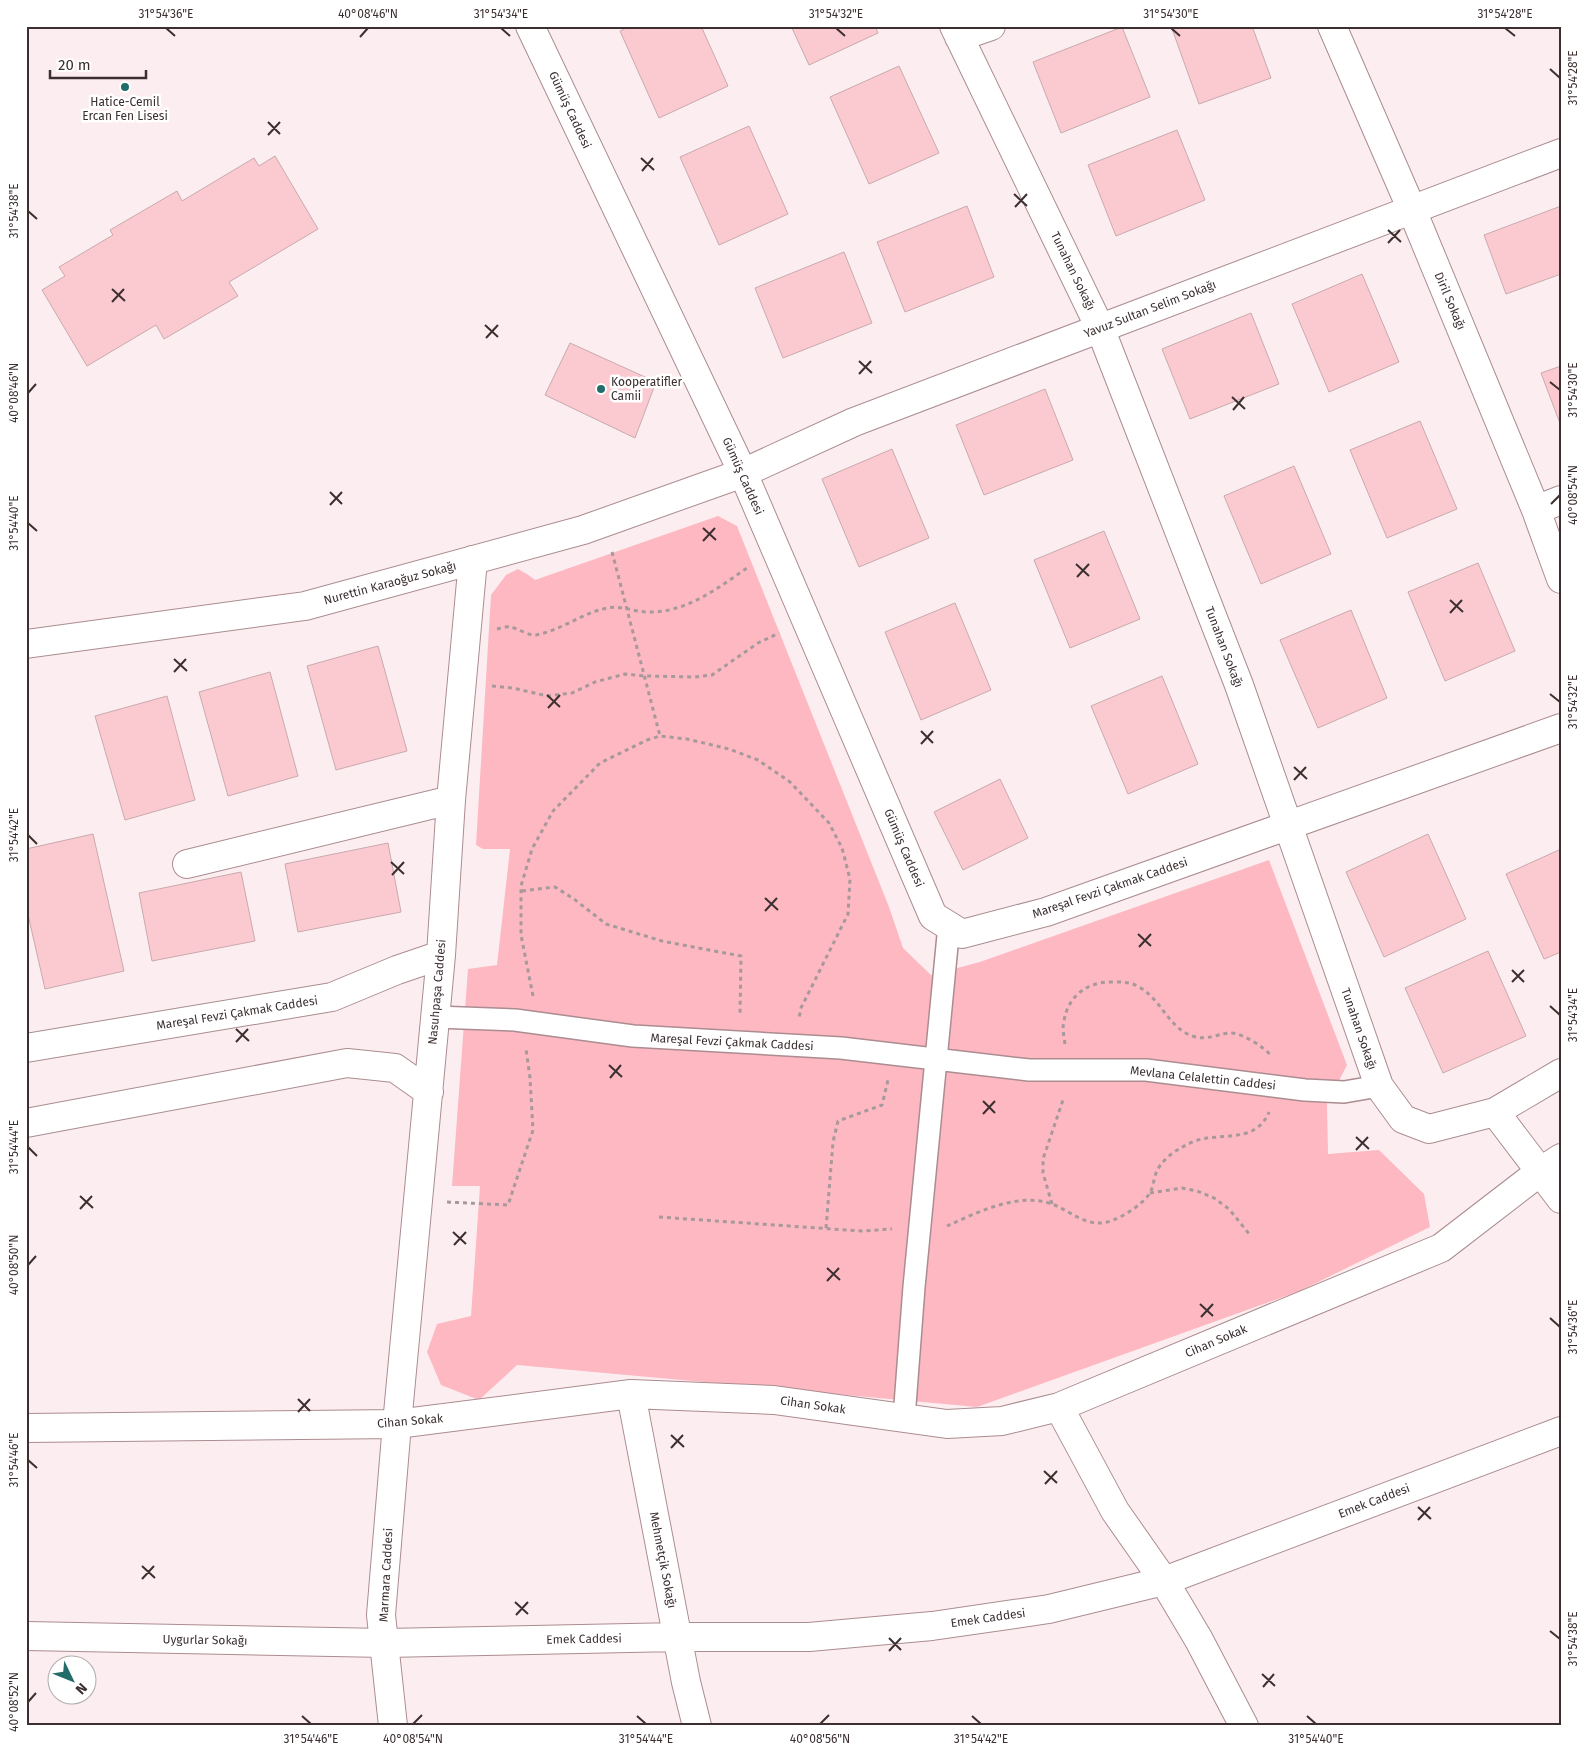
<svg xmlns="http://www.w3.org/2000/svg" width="1587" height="1752" font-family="'Fira Sans',sans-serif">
<rect width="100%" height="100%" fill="#fceef0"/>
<!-- green -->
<path fill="#fdb8c2" d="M 718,516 L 737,526 L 889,907 L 903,948 L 931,975 L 980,962 L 1269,860 L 1347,1065 L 1327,1104 L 1328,1154 L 1379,1150 L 1424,1194 L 1430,1227 L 1300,1291 L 977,1407 L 517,1365 L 479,1400 L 441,1385 L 427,1352 L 437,1324 L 471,1316 L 480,1186 L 452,1186 L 468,969 L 497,965 L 510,849 L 483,849 L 476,845 L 491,595 L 506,575 L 518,569 L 527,574 L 535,580 Z"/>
<!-- building -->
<path fill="#fbcad0" stroke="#c9a9ad" d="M 630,26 L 701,26 L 728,86 L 659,118 L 620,31 Z
M 791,26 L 875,26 L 878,33 L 809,65 Z
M 1171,26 L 1252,26 L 1271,78 L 1199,104 Z
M 1122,27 L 1150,97 L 1061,133 L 1033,62 Z
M 899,66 L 939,153 L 869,184 L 830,97 Z
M 749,126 L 788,214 L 719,245 L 680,157 Z
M 1177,130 L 1205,200 L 1116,236 L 1088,165 Z
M 275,156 L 318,229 L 229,282 L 238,296 L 164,339 L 156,325 L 87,366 L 42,290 L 65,276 L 59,267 L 113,235 L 110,230 L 177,191 L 182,201 L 254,158 L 259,166 Z
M 967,206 L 994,277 L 905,312 L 877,242 Z
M 1561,206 L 1561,274 L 1506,294 L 1484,235 Z
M 844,252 L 872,323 L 783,358 L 755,288 Z
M 1362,274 L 1399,362 L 1329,392 L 1292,304 Z
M 1251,313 L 1279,384 L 1190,419 L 1162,349 Z
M 570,343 L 656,382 L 635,438 L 545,395 Z
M 1561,366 L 1561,426 L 1541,373 Z
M 1045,389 L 1073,460 L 984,495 L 956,425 Z
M 1420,421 L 1457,509 L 1387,538 L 1350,450 Z
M 892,449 L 929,538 L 859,567 L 822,479 Z
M 1294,466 L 1331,554 L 1261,584 L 1224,496 Z
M 1104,531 L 1140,619 L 1070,648 L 1034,560 Z
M 1478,563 L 1515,651 L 1445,681 L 1408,592 Z
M 955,603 L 991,690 L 921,720 L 885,632 Z
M 1351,610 L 1387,698 L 1318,728 L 1280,640 Z
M 378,646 L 407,751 L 336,770 L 307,666 Z
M 270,672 L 298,776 L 228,796 L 199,692 Z
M 1162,676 L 1198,764 L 1128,794 L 1091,706 Z
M 167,696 L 195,800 L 125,820 L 95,716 Z
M 1000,779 L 1028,838 L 963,870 L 934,812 Z
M 93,834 L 124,971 L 45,989 L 26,906 L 26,849 Z
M 1428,834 L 1466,919 L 1384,957 L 1346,872 Z
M 388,843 L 401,912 L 298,932 L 285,864 Z
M 1561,849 L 1561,952 L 1544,959 L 1506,874 Z
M 241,872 L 255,941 L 152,961 L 139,893 Z
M 1488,951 L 1526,1036 L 1443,1073 L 1405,988 Z"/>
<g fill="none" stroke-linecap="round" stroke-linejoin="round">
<defs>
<path id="pedestrian" d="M 436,1017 L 515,1020 L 633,1036 L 841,1048 L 1029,1070 L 1146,1070 L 1305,1090 L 1344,1092 L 1379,1086
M 904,1418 L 914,1287 L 949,925"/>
<path id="minor" d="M 530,26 L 743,473 L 933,916 L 962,934 L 1046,912 L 1561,728
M 954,26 L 1100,328 L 1239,685 L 1379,1086 L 1403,1119 L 1429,1129 L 1495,1112 L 1561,1199
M 1332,26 L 1412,210 L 1536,510 L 1561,579
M 959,37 L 991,26
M 1536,510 L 1561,500
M 187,864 L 451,800
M 26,1048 L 332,997 L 397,970 L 441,955
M 1495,1112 L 1561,1073
M 26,1123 L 347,1063 L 395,1068 L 429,1092
M 631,1394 L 686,1682 L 697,1726
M 1059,1407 L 1115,1511 L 1164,1581 L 1199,1640 L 1244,1726
M 26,1428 L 397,1424 L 631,1394 L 774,1400 L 947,1424 L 1002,1421 L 1059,1407 L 1441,1248 L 1541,1171 L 1561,1158
M 26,1636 L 385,1643 L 678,1637 L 809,1637 L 932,1626 L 1049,1609 L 1164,1581 L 1561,1431
M 393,1726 L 381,1615 L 397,1424 L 441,955 L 451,800 L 473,560"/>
<path id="tertiary" d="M 26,644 L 305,606 L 583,530 L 743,473 L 854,422 L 1561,153"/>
</defs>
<!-- pedestrian casing -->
<use href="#pedestrian" stroke="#ab8c90" stroke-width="24"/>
<!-- minor casing -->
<use href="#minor" stroke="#ab8c90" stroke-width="30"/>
<!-- tertiary casing -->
<use href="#tertiary" stroke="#ab8c90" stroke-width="30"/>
<!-- path -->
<path stroke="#a7999b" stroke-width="3" stroke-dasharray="4 4" stroke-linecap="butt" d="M 612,552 L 660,736
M 497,629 C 501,628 507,626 511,627 C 519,629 529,636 536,635 C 562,630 582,613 607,608 C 621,605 634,612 648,612 C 687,613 719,587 750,566
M 492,686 L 513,688 L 547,696 L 572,693 L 595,682 L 625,674 L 645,676 L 695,677 L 712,675 L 758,643 L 779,633
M 522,891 L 555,887 L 574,899 L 606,924 L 662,941 L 741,956 L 740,1015
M 533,996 L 521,935 L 521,886 L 532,849 L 553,811 L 600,763 L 647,740 L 660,736 L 687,739 L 729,749 L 758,760 L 790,782 L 829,823 L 842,848 L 850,879 L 848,914 L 801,1008 L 799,1018
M 1065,1044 C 1064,1036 1062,1028 1064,1021 C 1068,995 1089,981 1113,982 C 1123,982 1131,982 1139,987 C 1161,999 1168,1027 1192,1036 C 1207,1041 1216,1034 1230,1033 C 1241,1032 1266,1048 1272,1057
M 1150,1193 L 1182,1188 L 1197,1191 L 1214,1198 L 1229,1209 L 1250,1235
M 447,1202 L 508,1205 L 533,1130 L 530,1078 L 526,1049
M 1052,1204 L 1043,1173 L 1043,1159 L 1064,1097
M 659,1217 L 861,1231 L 892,1229
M 947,1226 C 978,1212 1018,1192 1052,1204 C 1068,1210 1083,1224 1101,1223 C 1115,1223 1145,1204 1151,1191 C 1153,1186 1154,1179 1156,1173 C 1160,1163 1170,1154 1179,1149 C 1187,1144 1198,1139 1207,1138 C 1231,1135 1258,1139 1269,1112
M 826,1228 L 833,1142 L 838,1121 L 882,1105 L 888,1080"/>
<!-- pedestrian -->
<use href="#pedestrian" stroke="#fff" stroke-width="21"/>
<!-- minor -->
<use href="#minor" stroke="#fff" stroke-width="28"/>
<!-- tertiary -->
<use href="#tertiary" stroke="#fff" stroke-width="28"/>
</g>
<!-- ticks -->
<path fill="none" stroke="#3b2f30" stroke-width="2" d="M 166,28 L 175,36M 501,28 L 510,36M 836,28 L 845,36M 1171,28 L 1180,36M 1505,28 L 1515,36M 360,37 L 368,28M 1550,69 L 1560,78M 268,122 L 280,134M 268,135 L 280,122M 641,158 L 654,170M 642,171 L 653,158M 1014,194 L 1027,206M 1015,207 L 1027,194M 28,211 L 37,219M 1388,230 L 1401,242M 1388,243 L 1400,230M 112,289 L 125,301M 112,302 L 124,289M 485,325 L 498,337M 486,338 L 498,325M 859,361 L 872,373M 859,374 L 871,361M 1550,382 L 1560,390M 28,393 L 36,384M 1232,397 L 1245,409M 1233,410 L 1244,397M 330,492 L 342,504M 1551,504 L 1560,495M 330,505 L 342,492M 28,523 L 37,531M 703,528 L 716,540M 703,541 L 715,528M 1076,564 L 1089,576M 1077,577 L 1089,564M 1450,600 L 1463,612M 1450,613 L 1462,600M 174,659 L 187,671M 174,672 L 186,659M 1550,694 L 1560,702M 547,695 L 560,707M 548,708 L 560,695M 921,731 L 933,743M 921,744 L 933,731M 1294,767 L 1307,779M 1294,780 L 1306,767M 28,835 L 37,844M 391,862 L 404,874M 392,875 L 404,862M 765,898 L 778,910M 765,911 L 777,898M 1138,934 L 1151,946M 1139,947 L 1151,934M 1512,970 L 1524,982M 1512,982 L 1524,970M 1550,1006 L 1560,1015M 236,1029 L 249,1041M 236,1042 L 248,1029M 609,1065 L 622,1077M 610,1078 L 621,1065M 983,1101 L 995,1113M 983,1114 L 995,1101M 1356,1137 L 1369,1149M 28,1147 L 37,1156M 1356,1150 L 1368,1137M 80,1196 L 93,1208M 80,1209 L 92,1196M 453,1232 L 466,1244M 454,1245 L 466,1232M 28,1265 L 36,1256M 827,1268 L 840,1280M 827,1281 L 839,1268M 1200,1304 L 1213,1316M 1201,1317 L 1213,1304M 1550,1318 L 1560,1327M 298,1399 L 310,1411M 298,1412 L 310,1399M 671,1435 L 684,1447M 671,1448 L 683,1435M 28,1460 L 37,1468M 1044,1471 L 1057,1483M 1045,1484 L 1057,1471M 1418,1507 L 1431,1519M 1418,1520 L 1430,1507M 142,1566 L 155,1578M 142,1579 L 154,1566M 515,1602 L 528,1614M 516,1615 L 528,1602M 1550,1631 L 1560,1639M 889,1638 L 901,1650M 889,1651 L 901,1638M 1262,1674 L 1275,1686M 1263,1687 L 1274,1674M 28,1702 L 36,1693M 302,1716 L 311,1724M 637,1716 L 646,1724M 972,1716 L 981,1724M 1307,1716 L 1316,1724M 413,1724 L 422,1715M 820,1724 L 829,1715"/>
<!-- markers -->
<g fill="#226d69" stroke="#fff" stroke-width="2">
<circle cx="125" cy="87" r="5"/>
<circle cx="601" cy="389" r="5"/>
</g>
<g text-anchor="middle" stroke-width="5" stroke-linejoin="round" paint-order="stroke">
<!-- poi labels -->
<g font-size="12" fill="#3b2f30" stroke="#fff">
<text x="125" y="106">Hatice-Cemil<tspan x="125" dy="14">Ercan Fen Lisesi</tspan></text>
<text x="611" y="386" text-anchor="start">Kooperatifler<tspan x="611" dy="14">Camii</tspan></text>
</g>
<!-- street labels -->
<g font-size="12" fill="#3b2f30" stroke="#fff">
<text transform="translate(570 110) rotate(65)" y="4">Gümüş Caddesi</text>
<text transform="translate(1073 271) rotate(64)" y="4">Tunahan Sokağı</text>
<text transform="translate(1450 301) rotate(67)" y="4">Diril Sokağı</text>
<text transform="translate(1150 309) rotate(-21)" y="4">Yavuz Sultan Selim Sokağı</text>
<text transform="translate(743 476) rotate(66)" y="4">Gümüş Caddesi</text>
<text transform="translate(390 583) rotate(-15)" y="4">Nurettin Karaoğuz Sokağı</text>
<text transform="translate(1224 647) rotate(69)" y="4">Tunahan Sokağı</text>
<text transform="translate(904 848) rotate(67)" y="4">Gümüş Caddesi</text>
<text transform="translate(1110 888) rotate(-19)" y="4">Mareşal Fevzi Çakmak Caddesi</text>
<text transform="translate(437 992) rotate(-85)" y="4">Nasuhpaşa Caddesi</text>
<text transform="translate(237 1013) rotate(-9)" y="4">Mareşal Fevzi Çakmak Caddesi</text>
<text transform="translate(1359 1029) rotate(71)" y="4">Tunahan Sokağı</text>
<text transform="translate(732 1042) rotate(3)" y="4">Mareşal Fevzi Çakmak Caddesi</text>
<text transform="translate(1203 1078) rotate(6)" y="4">Mevlana Celalettin Caddesi</text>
<text transform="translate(1216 1341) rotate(-23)" y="4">Cihan Sokak</text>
<text transform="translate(813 1405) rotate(8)" y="4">Cihan Sokak</text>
<text transform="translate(410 1421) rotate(-5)" y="4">Cihan Sokak</text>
<text transform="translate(1374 1501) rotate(-21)" y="4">Emek Caddesi</text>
<text transform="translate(663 1560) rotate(79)" y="4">Mehmetçik Sokağı</text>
<text transform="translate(386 1575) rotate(-87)" y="4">Marmara Caddesi</text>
<text transform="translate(988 1618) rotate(-8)" y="4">Emek Caddesi</text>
<text transform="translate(584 1639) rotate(-1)" y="4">Emek Caddesi</text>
<text transform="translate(205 1640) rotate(1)" y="4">Uygurlar Sokağı</text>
</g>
</g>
<!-- border -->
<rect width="1587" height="1752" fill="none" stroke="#ffffff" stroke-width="55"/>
<!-- north arrow -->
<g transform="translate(72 1680) rotate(133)"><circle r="24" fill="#ffffff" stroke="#b1acac"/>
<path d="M0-4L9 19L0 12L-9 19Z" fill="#226d69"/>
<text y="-8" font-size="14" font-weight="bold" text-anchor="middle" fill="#3b2f30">N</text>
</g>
<!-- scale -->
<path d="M50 70v8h96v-8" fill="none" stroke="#3b2f30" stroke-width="2.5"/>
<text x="58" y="70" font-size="15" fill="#3b2f30" stroke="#ffffff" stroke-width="4" paint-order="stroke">20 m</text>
<rect x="28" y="28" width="1532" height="1696" fill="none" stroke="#3b2f30" stroke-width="2"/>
<g font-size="12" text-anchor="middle" fill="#3b2f30">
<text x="166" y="18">31°54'36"E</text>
<text x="368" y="18">40°08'46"N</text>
<text x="501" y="18">31°54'34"E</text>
<text x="836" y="18">31°54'32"E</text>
<text x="1171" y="18">31°54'30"E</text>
<text x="1505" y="18">31°54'28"E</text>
<text transform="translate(1573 78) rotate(-90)" y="4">31°54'28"E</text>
<text transform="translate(14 211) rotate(-90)" y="4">31°54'38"E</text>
<text transform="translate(1573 390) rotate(-90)" y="4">31°54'30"E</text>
<text transform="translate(14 393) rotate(-90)" y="4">40°08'46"N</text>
<text transform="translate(1573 495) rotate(-90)" y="4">40°08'54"N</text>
<text transform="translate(14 523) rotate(-90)" y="4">31°54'40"E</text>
<text transform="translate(1573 702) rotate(-90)" y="4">31°54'32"E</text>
<text transform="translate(14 835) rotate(-90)" y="4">31°54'42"E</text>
<text transform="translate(1573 1015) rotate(-90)" y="4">31°54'34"E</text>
<text transform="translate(14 1147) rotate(-90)" y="4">31°54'44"E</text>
<text transform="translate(14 1265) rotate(-90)" y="4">40°08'50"N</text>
<text transform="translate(1573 1327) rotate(-90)" y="4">31°54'36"E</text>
<text transform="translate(14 1460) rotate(-90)" y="4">31°54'46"E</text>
<text transform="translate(1573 1639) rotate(-90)" y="4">31°54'38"E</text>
<text transform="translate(14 1702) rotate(-90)" y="4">40°08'52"N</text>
<text x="311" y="1743">31°54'46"E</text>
<text x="413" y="1743">40°08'54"N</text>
<text x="646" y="1743">31°54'44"E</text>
<text x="820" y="1743">40°08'56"N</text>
<text x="981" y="1743">31°54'42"E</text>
<text x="1316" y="1743">31°54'40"E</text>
</g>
</svg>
